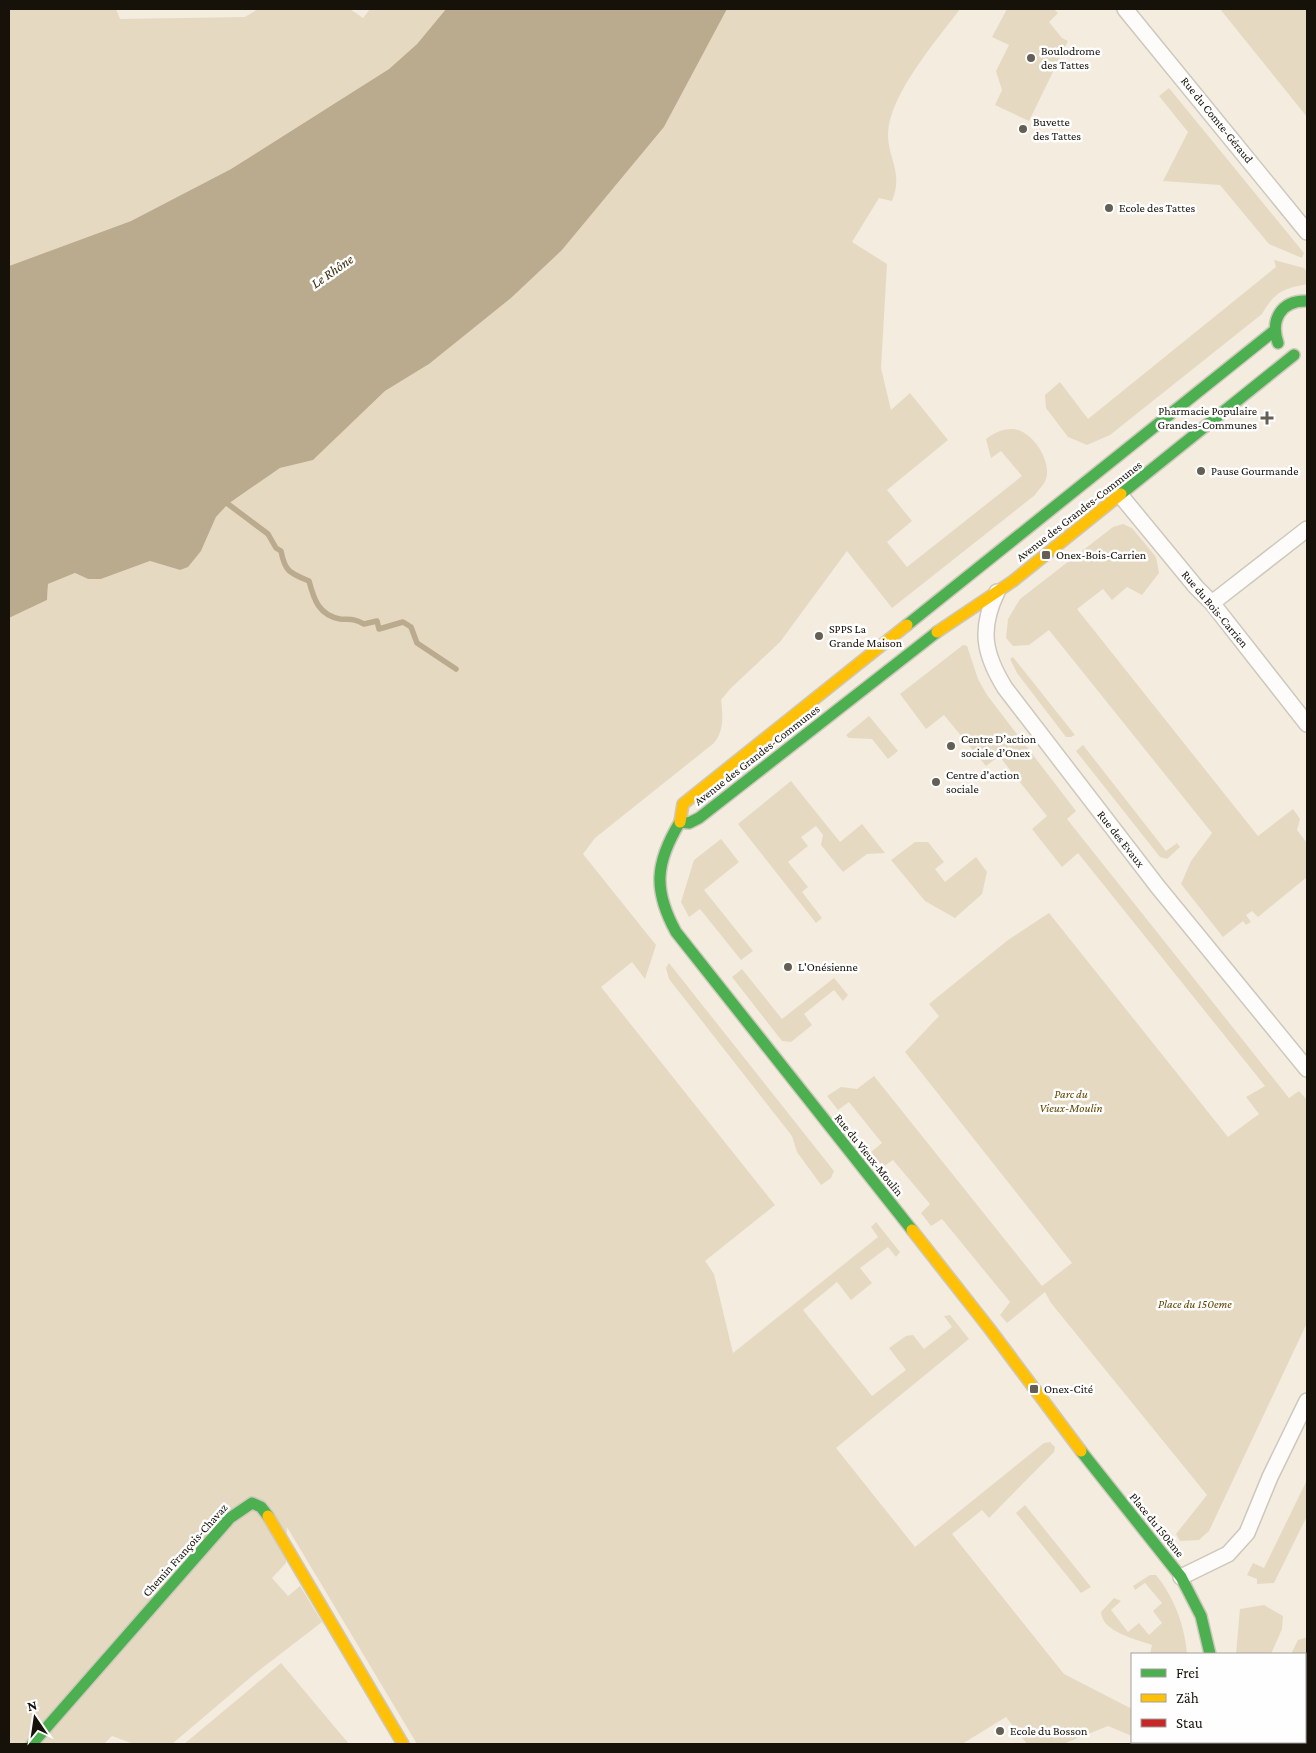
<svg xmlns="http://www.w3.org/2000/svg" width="1316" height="1753" font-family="'Crimson Pro',serif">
<rect width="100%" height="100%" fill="#f4ecde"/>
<!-- green -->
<path fill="#e6d9c1" d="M 9,9 L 116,9 L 120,19 L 245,17 L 258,9 L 350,9 L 363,18 L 370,9 L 446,9 L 417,44 L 389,69 L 231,169 L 131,221 L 9,266 Z
M 727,9 L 960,9 C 936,41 890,94 888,133 C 887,157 904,172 892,201 L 879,198 L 852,242 L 887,264 L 881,368 L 891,410 L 910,393 L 948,440 L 887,490 L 912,521 L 887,542 L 907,567 L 1022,476 L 1001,451 L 991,458 L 986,439 C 994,433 1002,429 1012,429 C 1032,429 1052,461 1046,479 C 1044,485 1038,490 1035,495 L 892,608 L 847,551 L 780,642 L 730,689 L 721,700 C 723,716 724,731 714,743 L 595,838 L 583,854 L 656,945 L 645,979 L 632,962 L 601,987 L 775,1205 L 705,1261 L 714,1274 L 733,1353 L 878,1237 L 871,1227 L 876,1222 L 900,1252 L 896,1257 L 888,1247 L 860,1268 L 872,1283 L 851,1300 L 837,1282 L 803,1310 L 872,1396 L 906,1370 L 889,1348 L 906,1336 L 913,1335 L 924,1349 L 952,1327 L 944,1316 L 950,1315 L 969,1339 L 836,1448 L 915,1547 L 1044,1443 L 1050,1442 L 1055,1447 L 1054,1452 L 989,1518 L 982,1510 L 952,1534 L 1064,1674 L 1132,1709 L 1132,1736 L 1108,1726 L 1063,1744 L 1027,1744 L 1006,1717 L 962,1744 L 417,1744 L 287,1527 L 286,1563 L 272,1578 L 288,1596 L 300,1586 L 322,1622 L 257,1672 L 172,1744 L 134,1744 L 112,1736 L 104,1744 L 9,1744 L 9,618 L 47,600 L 48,584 L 75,573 L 88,579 L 101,579 L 150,561 L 180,570 L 201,551 L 216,517 L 228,504 L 280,468 L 314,459 L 385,391 L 429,364 L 562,250 L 664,127 Z
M 1007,9 L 1054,9 L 1058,13 L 1049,22 L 1062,38 L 1068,41 L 1029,121 L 995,105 L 1002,90 L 996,71 L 1009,45 L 992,37 Z
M 1220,9 L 1307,9 L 1307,117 Z
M 1169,88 L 1304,253 L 1302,258 L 1269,244 L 1220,185 L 1163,181 L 1188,132 L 1159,96 Z
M 1274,260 L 1304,268 L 1307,272 L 1307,284 C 1282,289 1275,292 1262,314 L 1110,435 L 1087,445 L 1068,437 L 1046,408 L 1045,395 L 1060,382 L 1088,419 L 1276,267 Z
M 1123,524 L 1132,528 L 1156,557 L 1159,573 L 1142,595 L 1127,587 L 1112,600 L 1103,589 L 1077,609 L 1258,836 L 1293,809 L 1300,819 L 1297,830 L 1307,843 L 1307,877 L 1258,917 L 1252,911 L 1246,915 L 1251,922 L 1246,925 L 1243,921 L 1223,937 L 1181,884 L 1191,861 L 1212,833 L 1049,630 L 1029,645 L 1013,646 L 1006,638 L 1008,619 L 1020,599 L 1113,527 Z
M 963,645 L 967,646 L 978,679 L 987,695 L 1076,811 L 1067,819 L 1289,1098 L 1299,1091 L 1307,1100 L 1307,1323 L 1209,1531 L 1199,1540 L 1180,1541 L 1176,1534 L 1207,1495 L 1051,1303 L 1045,1292 L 1007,1323 L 1000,1315 L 1010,1302 L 942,1219 L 931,1226 L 921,1213 L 930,1204 L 893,1160 L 883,1167 L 871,1152 L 882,1143 L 849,1102 L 838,1110 L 827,1096 L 841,1087 L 857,1089 L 874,1076 L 1042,1286 L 1072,1263 L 905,1052 L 939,1016 L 929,1004 L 1008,940 L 1049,913 L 1228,1137 L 1259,1114 L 1246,1097 L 1265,1086 L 1078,853 L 1062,867 L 1032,829 L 1047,816 L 999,756 L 986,766 L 944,715 L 926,729 L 900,694 Z
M 1013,657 L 1075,735 L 1071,737 L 1066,737 L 1017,673 L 1010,659 Z
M 869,716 L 898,751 L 888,759 L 872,739 L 849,738 L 846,735 Z
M 1083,745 L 1166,851 L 1177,843 L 1180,847 L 1167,859 L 1160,857 L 1076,751 Z
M 791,781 L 840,842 L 862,824 L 885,853 L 867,854 L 843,872 L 821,845 L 823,835 L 816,826 L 801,837 L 808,846 L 788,862 L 808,887 L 802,892 L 822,918 L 816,923 L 738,824 Z
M 721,839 L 739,862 L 704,890 L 753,951 L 741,960 L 700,909 L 689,917 L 681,902 L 694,860 Z
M 915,842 L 928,842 L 944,862 L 935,869 L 945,882 L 976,857 L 987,872 L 982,894 L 955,918 L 925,901 L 891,860 Z
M 669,963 L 834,1171 L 831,1178 L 821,1185 L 797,1152 L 792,1136 L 669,979 L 666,968 Z
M 742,969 L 782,1019 L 834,978 L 848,995 L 843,1001 L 834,990 L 804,1014 L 812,1025 L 791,1042 L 782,1041 L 732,977 Z
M 1307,1480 L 1307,1516 L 1274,1583 L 1257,1584 L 1257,1579 L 1247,1575 L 1253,1563 L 1264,1568 Z
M 1025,1505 L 1091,1587 L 1081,1593 L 1016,1513 Z
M 1150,1575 L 1156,1575 C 1174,1597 1185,1626 1187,1654 L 1150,1654 L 1152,1645 C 1136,1639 1102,1632 1101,1612 L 1114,1598 L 1121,1601 L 1111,1610 L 1128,1632 L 1139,1623 L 1149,1635 L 1162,1623 L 1153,1611 L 1162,1603 L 1145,1583 L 1135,1590 L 1133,1586 Z
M 1264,1605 L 1283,1616 L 1282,1629 L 1271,1654 L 1236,1654 L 1240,1609 Z
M 1307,1637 L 1307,1744 L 1241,1744 L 1241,1742 L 1305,1742 L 1305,1654 L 1291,1654 L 1298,1640 Z
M 281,1663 L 349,1744 L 184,1744 Z"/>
<!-- water -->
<path fill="#bbab8e" d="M 446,9 L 727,9 L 664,127 L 562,250 L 511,298 L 429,364 L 385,391 L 313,460 L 280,468 L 228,504 L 216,517 L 201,551 L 188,567 L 180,570 L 150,561 L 101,579 L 88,579 L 75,573 L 48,584 L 47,600 L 9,618 L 9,266 L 131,221 L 231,169 L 389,69 L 417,44 Z"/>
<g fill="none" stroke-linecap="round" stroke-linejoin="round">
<!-- stream -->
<path stroke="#bbab8e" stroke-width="5.5" d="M 228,504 L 268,534 L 276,548 L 281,551 C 285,572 290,573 309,581 C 314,600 319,615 340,619 C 351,620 353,618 364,624 L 377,621 L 379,629 L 403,622 L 411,627 L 417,643 L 456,669"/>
<defs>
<path id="street" d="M 1125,9 L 1307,232
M 1121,496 L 1196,587 L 1212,603 L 1307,724
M 997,592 C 979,629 984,654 1005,688 L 1158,887 L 1307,1069
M 1212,603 L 1307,529
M 1181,1577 L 1228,1554 L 1247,1533 L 1270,1477 L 1307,1401"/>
<path id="fast" d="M 1278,343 C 1270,320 1281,300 1307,301
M 1121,494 L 1294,355
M 907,625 L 1274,331
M 680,822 C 655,863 653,890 676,932 L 912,1230
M 680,822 L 689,823 L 699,818 L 937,632
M 1081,1451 L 1181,1577 L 1201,1616 L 1210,1654
M 32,1744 L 230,1518 L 252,1503 L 261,1507 L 268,1516"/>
<path id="slow" d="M 937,632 L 1013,581 L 1121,494
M 680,822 L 683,804 L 907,625
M 912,1230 L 989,1328 L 1081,1451
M 268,1516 L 403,1744"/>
<path id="jam" d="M 1221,1742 L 1222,1744"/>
</defs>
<!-- street casing -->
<use href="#street" stroke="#cec8bc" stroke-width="18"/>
<!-- fast casing -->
<use href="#fast" stroke="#cec8bc" stroke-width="14"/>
<!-- slow casing -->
<use href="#slow" stroke="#cec8bc" stroke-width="14"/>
<!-- jam casing -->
<use href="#jam" stroke="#cec8bc" stroke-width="14"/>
<!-- street -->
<use href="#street" stroke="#fdfcfa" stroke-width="15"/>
<!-- fast -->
<use href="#fast" stroke="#4caf50" stroke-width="11"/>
<!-- slow -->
<use href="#slow" stroke="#ffc107" stroke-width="11"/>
<!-- jam -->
<use href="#jam" stroke="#c62828" stroke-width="11"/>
</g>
<!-- markers -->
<g fill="#645e54" stroke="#fefefe" stroke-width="2">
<circle cx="1031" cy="58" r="5"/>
<circle cx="1023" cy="129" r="5"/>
<circle cx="1109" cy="208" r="5"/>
<path d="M1264.5 410.5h5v5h5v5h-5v5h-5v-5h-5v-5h5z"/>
<circle cx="1201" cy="471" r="5"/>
<rect x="1041" y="550" width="10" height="10" rx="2.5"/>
<circle cx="819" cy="636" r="5"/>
<circle cx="951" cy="746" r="5"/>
<circle cx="936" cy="782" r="5"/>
<circle cx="788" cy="967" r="5"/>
<rect x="1029" y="1384" width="10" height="10" rx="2.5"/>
<circle cx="1000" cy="1731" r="5"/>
</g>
<g text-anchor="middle" stroke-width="5" stroke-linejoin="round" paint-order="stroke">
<!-- poi labels -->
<g font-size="12" fill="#171209" stroke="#fefefe" text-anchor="start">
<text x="1041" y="55">Boulodrome<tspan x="1041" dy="14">des Tattes</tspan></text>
<text x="1033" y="126">Buvette<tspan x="1033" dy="14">des Tattes</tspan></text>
<text x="1119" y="212">Ecole des Tattes</text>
<text x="1257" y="415" text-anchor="end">Pharmacie Populaire<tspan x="1257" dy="14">Grandes-Communes</tspan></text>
<text x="1211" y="475">Pause Gourmande</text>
<text x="1056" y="559">Onex-Bois-Carrien</text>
<text x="829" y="633">SPPS La<tspan x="829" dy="14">Grande Maison</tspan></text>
<text x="961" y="743">Centre D’action<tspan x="961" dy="14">sociale d’Onex</tspan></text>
<text x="946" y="779">Centre d'action<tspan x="946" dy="14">sociale</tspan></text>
<text x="798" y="971">L'Onésienne</text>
<text x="1044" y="1393">Onex-Cité</text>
<text x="1010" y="1735">Ecole du Bosson</text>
</g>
<!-- street labels -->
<g font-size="12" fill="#171209" stroke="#fefefe">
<text transform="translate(1217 120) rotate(51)" y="4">Rue du Comte-Géraud</text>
<text transform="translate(1079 511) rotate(-38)" y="4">Avenue des Grandes-Communes</text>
<text transform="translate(1215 609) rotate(50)" y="4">Rue du Bois-Carrien</text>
<text transform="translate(757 755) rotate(-38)" y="4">Avenue des Grandes-Communes</text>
<text transform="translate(1121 839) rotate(52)" y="4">Rue des Evaux</text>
<text transform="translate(869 1155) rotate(51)" y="4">Rue du Vieux-Moulin</text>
<text transform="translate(1157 1525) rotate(51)" y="4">Place du 150ème</text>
<text transform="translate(185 1550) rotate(-48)" y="4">Chemin François-Chavaz</text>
</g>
<!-- park labels -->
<g font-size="12" font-style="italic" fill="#604500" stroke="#fefefe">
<text x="1071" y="1098">Parc du<tspan x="1071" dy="14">Vieux-Moulin</tspan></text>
<text x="1195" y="1308">Place du 150eme</text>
</g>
<!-- water labels -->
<g font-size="14" font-style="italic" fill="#3b2c0d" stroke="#fefefe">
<text transform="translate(332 271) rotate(-35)" y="5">Le Rhône</text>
</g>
</g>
<!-- border -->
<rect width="1316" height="1753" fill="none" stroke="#171209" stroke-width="20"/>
<!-- legend -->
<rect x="1131" y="1653" width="175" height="90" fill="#fefefe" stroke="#a2a09c"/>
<rect x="1141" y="1669" width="25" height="8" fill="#4caf50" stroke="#a2a09c"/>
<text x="1176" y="1678" font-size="15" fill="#171209">Frei</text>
<rect x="1141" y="1694" width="25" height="8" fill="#ffc107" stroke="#a2a09c"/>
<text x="1176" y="1703" font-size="15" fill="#171209">Zäh</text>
<rect x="1141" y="1719" width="25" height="8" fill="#c62828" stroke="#a2a09c"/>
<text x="1176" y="1728" font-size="15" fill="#171209">Stau</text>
<!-- north arrow -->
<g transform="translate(35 1718) rotate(347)" stroke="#fefefe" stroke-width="4" paint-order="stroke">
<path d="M0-4L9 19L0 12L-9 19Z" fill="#171209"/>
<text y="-8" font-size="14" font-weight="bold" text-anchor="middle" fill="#171209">N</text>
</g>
</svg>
